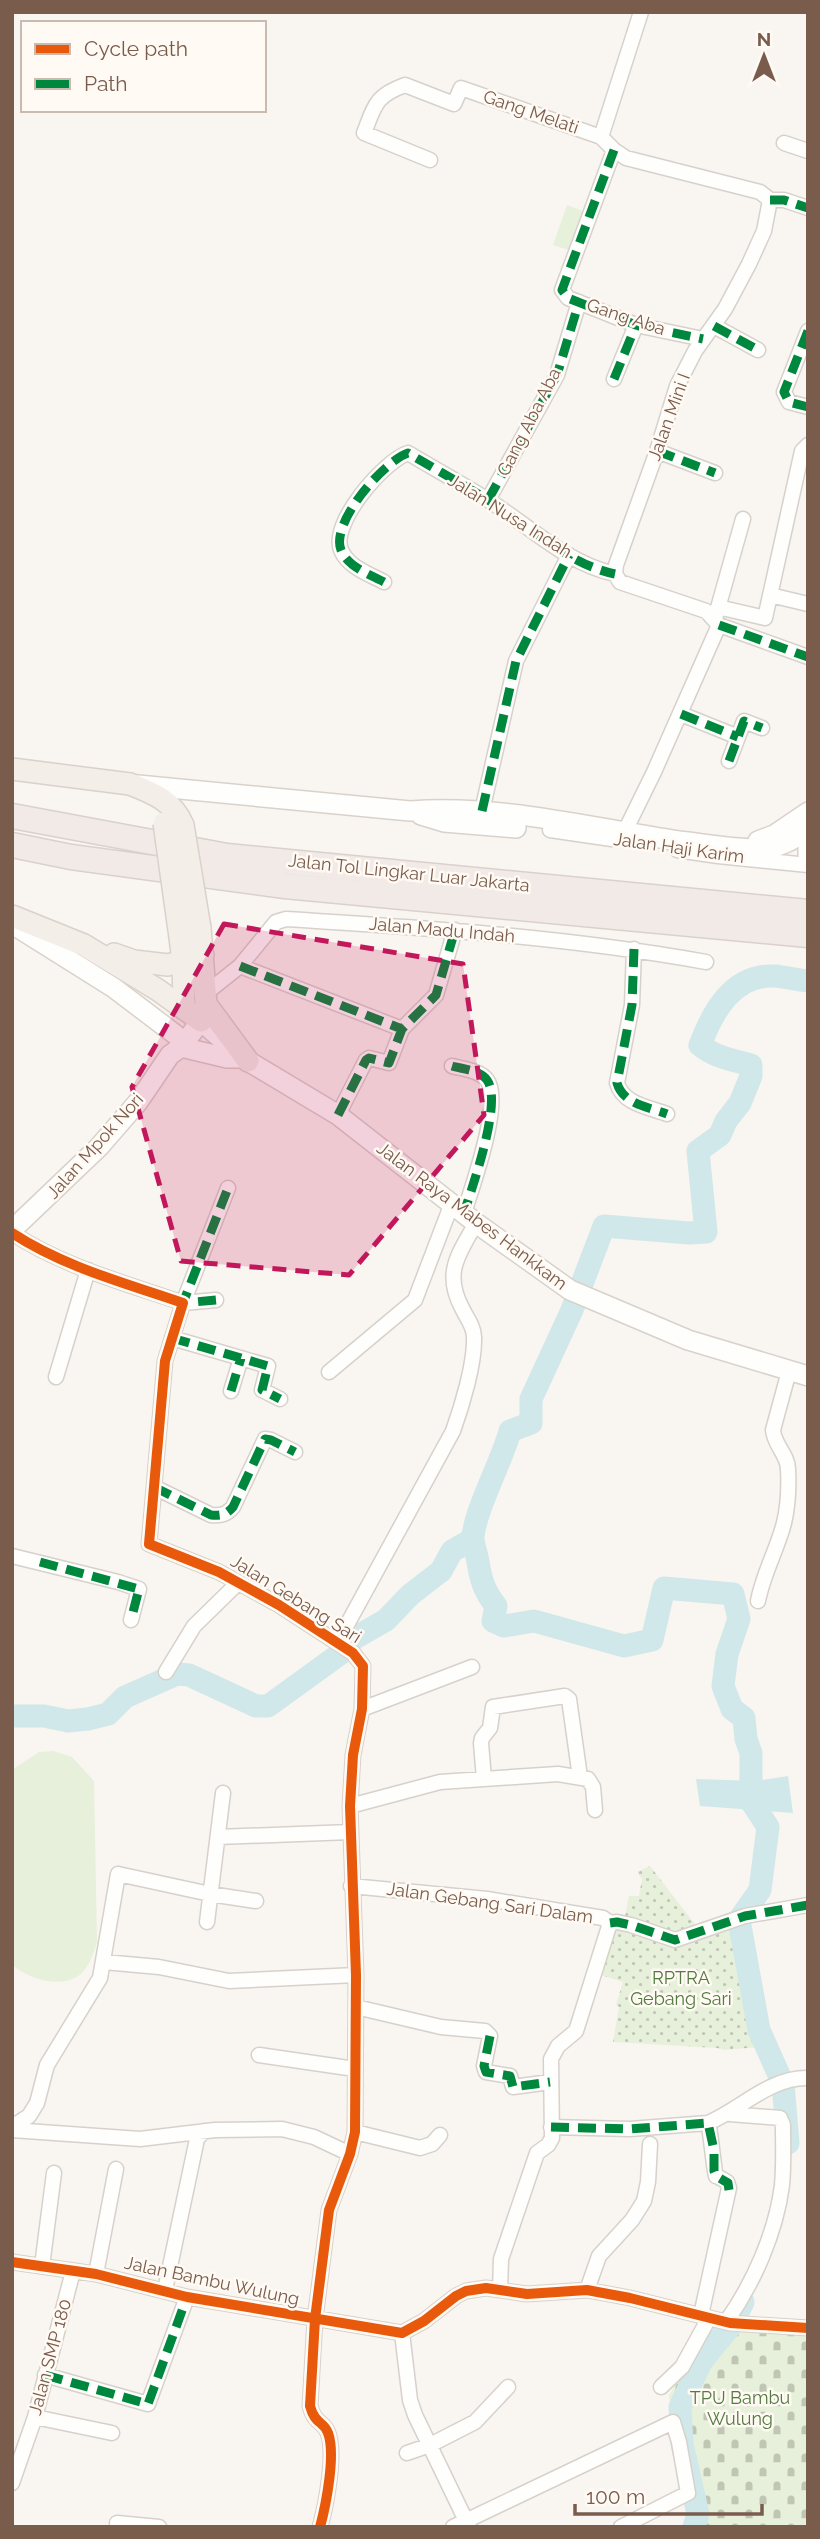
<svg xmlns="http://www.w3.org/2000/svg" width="820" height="2539" font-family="Raleway,sans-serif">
<defs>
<pattern id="green-dots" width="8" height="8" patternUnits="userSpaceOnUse" patternTransform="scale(1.75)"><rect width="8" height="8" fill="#e7f0db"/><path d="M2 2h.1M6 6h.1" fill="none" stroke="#c0c6b4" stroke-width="1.8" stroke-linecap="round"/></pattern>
<pattern id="cemetery-stones" width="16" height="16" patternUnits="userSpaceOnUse" patternTransform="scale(1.75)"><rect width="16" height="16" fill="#e7f0db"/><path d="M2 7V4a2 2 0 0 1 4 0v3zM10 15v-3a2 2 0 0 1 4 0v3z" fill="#c0c6b4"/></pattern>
</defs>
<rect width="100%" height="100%" fill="#f9f5f0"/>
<!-- green -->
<path fill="url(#green-dots)" d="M 650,1866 L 704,1936 L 736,1924 L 750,2011 L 758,2047 L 725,2050 L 717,2048 L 613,2042 L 619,2007 L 616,2005 L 623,1982 L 598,1974 L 614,1925 L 624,1921 L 629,1896 L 639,1896 L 642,1879 L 637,1872 Z"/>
<!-- cemetery -->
<path fill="url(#cemetery-stones)" d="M 710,2324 L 808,2336 L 808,2527 L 705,2527 L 678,2455 L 669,2396 Z"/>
<!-- pitch -->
<path fill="#e7f0db" d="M 567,205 L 591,214 L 578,253 L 553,245 Z
M 53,1751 L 72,1757 L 94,1781 L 97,1942 C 94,1952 90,1964 83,1972 C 64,1991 29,1979 12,1965 L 12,1770 L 39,1752 Z"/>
<!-- water -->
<path fill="#d0e8ea" d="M 788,1776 L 793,1813 L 700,1806 L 696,1779 L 756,1781 Z"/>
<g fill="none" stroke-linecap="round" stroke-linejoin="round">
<!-- river -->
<path stroke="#d0e8ea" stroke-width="23" d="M 348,1646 L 353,1639 L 386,1620 L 410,1595 L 441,1571 L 452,1551 L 473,1539
M 12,1716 L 44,1716 L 68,1721 L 88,1719 L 108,1714 L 125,1697 L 177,1674 L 189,1675 L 256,1706 L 268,1706 L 344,1651
M 788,2143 L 783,2084 L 759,2030 L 739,1920 L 760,1890 L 768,1827 L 751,1801 L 751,1753 L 746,1739 L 744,1718 L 732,1709 L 723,1686 L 727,1654 L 739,1619 L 733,1594 L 664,1588 L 652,1640 L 624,1646 L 534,1621 L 504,1626 L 493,1621 L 496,1606 C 484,1591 481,1580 478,1562 C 477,1555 474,1547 473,1540 C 472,1516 503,1459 510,1431 L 531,1423 L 531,1399 L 572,1310 L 604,1226 L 689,1233 L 706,1232 L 698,1151 L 720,1135 L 726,1121 L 740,1103 L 751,1076 L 751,1065 C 733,1060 714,1057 700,1045 C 713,1011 733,974 775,976 C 786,977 797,980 808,981
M 694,2527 L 698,2514 L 682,2444 L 680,2407 L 701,2362 L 732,2324 L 743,2302"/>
<defs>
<path id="minor" d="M 641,12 L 601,137 L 614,150 L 626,158 L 760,192 L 770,200
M 784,143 L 808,151
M 614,150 L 562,290 L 568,298 L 636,325 L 703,339
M 430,160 L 364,133 C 375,105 375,96 405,85 L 454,104 L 461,88 L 601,137
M 770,200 L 784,200 L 808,208
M 714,326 L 758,350
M 808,331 L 784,392 L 789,402 L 808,407
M 614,379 L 636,325
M 657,451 L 715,473
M 488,500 L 557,375 L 579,302
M 384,582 C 369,574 348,567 341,550 C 330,523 384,461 408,453 C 435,469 462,484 488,500 C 528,525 567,564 615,574
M 770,595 L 808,604
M 718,607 L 765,618 L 802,451 L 808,445
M 716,615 L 743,519
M 719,625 L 808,657
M 681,714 L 738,737
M 729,761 L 744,721 L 762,728
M 482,811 L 516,661 L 569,555
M 550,830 L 612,839
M 624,833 L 654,772 L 719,625 L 706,611 L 620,582 L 615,574 L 616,565 L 657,451 L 677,386 L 695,351 L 725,309 L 749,264 L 764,231 L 770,200
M 677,850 L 718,856 L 808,865
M 634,949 L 632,1005 L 617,1083 C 623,1104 648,1107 667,1114
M 240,966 L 402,1029
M 206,993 L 240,966 L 276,922 L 286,919 C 427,928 567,937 706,962
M 452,1066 C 462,1069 480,1070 487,1080 C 503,1102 472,1187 464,1213
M 338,1115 L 366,1060 L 369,1058 L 389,1063 L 402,1029 L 436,995 L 455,930
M 12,1233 C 64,1267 125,1283 183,1303 L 165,1361 L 149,1544 L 219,1572 L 279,1605 L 353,1653 L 363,1666 L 362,1709 L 353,1755 L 350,1806 L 356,1975 L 355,2132 L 350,2154 L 329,2210 L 315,2319 L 310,2406 C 315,2425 324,2421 328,2433 C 336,2454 326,2505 320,2527
M 216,1300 L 183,1303 L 228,1188
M 172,1338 L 268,1366 L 262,1390 L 280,1399
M 329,1372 L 415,1300 L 452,1203
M 56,1377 L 88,1270
M 231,1391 L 241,1358
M 154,1487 L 211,1515 C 222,1516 227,1514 233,1507 L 265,1439 L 271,1440 L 295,1452
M 12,1556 L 118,1582 L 139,1589 L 131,1620
M 758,1601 C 763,1574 777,1550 784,1523 C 788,1506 789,1487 788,1469 C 788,1455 774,1445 773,1430 L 789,1371
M 337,1643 L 453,1431 C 462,1406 475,1363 474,1337 C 474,1326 466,1317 462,1308 C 443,1272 459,1254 476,1223
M 166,1672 L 194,1626 L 238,1583
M 362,1709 L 472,1667
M 484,1779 L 481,1743 L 482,1738 L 490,1728 L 493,1707 L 565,1696 L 569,1699 L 580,1777
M 350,1806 L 440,1782 L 558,1774 L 588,1779 L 593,1787 L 595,1810
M 218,1837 L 350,1832
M 351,1886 L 487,1899 L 603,1918 L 610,1923 L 576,2031 L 558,2046 L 551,2059 L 552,2138 L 548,2145 L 537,2153 L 501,2259 L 500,2290
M 207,1922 L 223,1793
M 610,1923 L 617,1922 L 631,1925 L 675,1940 L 745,1916 L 808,1905
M 104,1962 L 159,1967 L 229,1981 L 356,1975
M 356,2007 L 441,2027 L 485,2031 L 490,2036 L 484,2066 L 486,2072 L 510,2076 L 513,2087 L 550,2082
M 259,2055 L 355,2069
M 708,2123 C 741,2109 770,2077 808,2078
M 12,2127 L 29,2116 L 37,2103 L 47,2065 L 100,1978 L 118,1874 L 210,1894 L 256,1901
M 551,2127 L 630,2129 L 708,2123 C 711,2132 714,2172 716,2176 C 717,2176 726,2181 727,2182 L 729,2188 L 701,2315
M 12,2130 L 140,2139 L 215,2130 L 282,2129 L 314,2137 L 350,2154
M 355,2132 L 420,2148 L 432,2144 L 440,2135
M 12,2262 L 96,2274 L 187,2297 L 402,2333 L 424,2321 L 456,2296 L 466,2291 L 486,2288 L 527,2294 L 587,2290 L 630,2298 L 730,2323 L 808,2328
M 42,2266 L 54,2173
M 96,2274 L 116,2169
M 165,2290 L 197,2139 L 204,2131
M 587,2290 L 599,2256 L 632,2220 L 644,2201 L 648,2182 L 650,2144
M 726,2322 C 753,2284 776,2233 782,2185 C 784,2165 783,2144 783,2125 L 780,2118 L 730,2114
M 402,2333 L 410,2400 L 415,2415 L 469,2527
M 45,2375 L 148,2404 L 187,2297
M 661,2387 L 682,2367 L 709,2318
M 35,2417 L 112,2433
M 407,2453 L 430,2445 L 475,2422 L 508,2387
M 12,2483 L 35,2417 L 73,2271
M 117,2523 L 159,2527
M 453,2527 L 673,2422 L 679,2442 L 688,2493 L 621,2527"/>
<path id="secondary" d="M 138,785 L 410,811 C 500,804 591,828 679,841 C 705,844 733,849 759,849 C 777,849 793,840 808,830
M 421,815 L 444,822 L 516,828
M 758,841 L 774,835 L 808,812
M 808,849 L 808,856
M 12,924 L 114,988 L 176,1035
M 181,1047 L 227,1058 L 243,1058
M 12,1230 L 99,1147 L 138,1102 L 170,1055 L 181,1047 L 201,1021 L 243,1058 L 338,1115 L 476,1223 L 570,1290 L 688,1340 L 808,1376"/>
<path id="primary" d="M 12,769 L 130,784 C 153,793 173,801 183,825
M 12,916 L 84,945 L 158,990 L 201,1021 L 206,1004 L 200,928
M 179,930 L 183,961 L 184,1009
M 114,954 L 134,961 L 168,965 L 203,955
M 206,1004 L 248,1061"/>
<path id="motorway" d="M 12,816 L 227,856 L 808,912
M 12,845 L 71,857 L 285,886 L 808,935"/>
</defs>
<!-- minor casing -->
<use href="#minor" stroke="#d7d1cb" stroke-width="17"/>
<!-- secondary casing -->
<use href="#secondary" stroke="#d9d2cb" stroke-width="22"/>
<!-- primary casing -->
<use href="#primary" stroke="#dad1cc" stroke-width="24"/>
<!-- motorway casing -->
<use href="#motorway" stroke="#dad1cc" stroke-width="27"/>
<!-- minor -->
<use href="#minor" stroke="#fefefd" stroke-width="14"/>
<!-- secondary -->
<use href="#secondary" stroke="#fefefd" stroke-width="19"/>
<!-- primary -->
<use href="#primary" stroke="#f3eee8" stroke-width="21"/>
<!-- motorway -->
<use href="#motorway" stroke="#f2eae7" stroke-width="24"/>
<defs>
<path id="primary-bridge" d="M 164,823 L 179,930
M 183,825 L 200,928"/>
</defs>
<!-- primary-bridge casing -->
<use href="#primary-bridge" stroke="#dad1cc" stroke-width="24" stroke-linecap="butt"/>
<!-- primary-bridge -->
<use href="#primary-bridge" stroke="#f3eee8" stroke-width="21"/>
<!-- quiet -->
<path stroke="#00873e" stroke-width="9" stroke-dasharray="18 9" stroke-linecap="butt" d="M 614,150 L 562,290 L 568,298 L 636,325 L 703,339
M 770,200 L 784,200 L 808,208
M 714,326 L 758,350
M 808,331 L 784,392 L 789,402 L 808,407
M 614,379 L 636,325
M 657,451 L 715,473
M 488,500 L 557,375 L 579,302
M 384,582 C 369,574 348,567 341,550 C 330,523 384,461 408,453 C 435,469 462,484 488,500 C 528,525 567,564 615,574
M 719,625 L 808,657
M 681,714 L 738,737
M 729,761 L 744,721 L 762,728
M 482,811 L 516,661 L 569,555
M 634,949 L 632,1005 L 617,1083 C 623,1104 648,1107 667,1114
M 240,966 L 402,1029
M 452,1066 C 462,1069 480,1070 487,1080 C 503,1102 472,1187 464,1213
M 338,1115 L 366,1060 L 369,1058 L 389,1063 L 402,1029 L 436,995 L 455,930
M 216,1300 L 183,1303 L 228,1188
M 172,1338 L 268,1366 L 262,1390 L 280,1399
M 231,1391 L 241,1358
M 154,1487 L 211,1515 C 222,1516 227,1514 233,1507 L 265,1439 L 271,1440 L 295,1452
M 40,1562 L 139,1589 L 131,1620
M 610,1923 L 617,1922 L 631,1925 L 675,1940 L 745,1916 L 808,1905
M 490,2036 L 484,2066 L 486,2072 L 510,2076 L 513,2087 L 550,2082
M 551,2127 L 630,2129 L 708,2123 L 714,2150 L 714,2171 L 716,2176 L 728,2183 L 729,2190
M 45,2375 L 148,2404 L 187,2297"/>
<defs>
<path id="cycleway" d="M 12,1233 C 64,1267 125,1283 183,1303 L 165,1361 L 149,1544 L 219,1572 L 279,1605 L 353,1653 L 363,1666 L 362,1709 L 353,1755 L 350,1806 L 356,1975 L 355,2132 L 350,2154 L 329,2210 L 315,2319 L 310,2406 C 315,2425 324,2421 328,2433 C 336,2454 326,2505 320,2527
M 12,2262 L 96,2274 L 187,2297 L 402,2333 L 424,2321 L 456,2296 L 466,2291 L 486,2288 L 527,2294 L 587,2290 L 630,2298 L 730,2323 L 808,2328"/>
</defs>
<!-- cycleway casing -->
<use href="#cycleway" stroke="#fffaf3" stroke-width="15"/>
<!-- cycleway -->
<use href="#cycleway" stroke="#e8590c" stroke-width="10"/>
</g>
<!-- marked area -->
<path fill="#c2185b" fill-opacity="0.2" stroke="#c2185b" stroke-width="5" stroke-dasharray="14 9" stroke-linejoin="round" d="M 224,924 L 463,964 L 484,1115 L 349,1275 L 181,1261 L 132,1087 Z"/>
<g text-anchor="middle" stroke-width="5" stroke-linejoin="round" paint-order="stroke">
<!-- street labels -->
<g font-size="18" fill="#7a5c4d" stroke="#fffaf3">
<text transform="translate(531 112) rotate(19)" y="6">Gang Melati</text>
<text transform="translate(626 317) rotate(18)" y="6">Gang Aba</text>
<text transform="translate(669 417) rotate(-70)" y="6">Jalan Mini I</text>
<text transform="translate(529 422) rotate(-63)" y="6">Gang Aba Aba</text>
<text transform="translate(510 516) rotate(32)" y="6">Jalan Nusa Indah</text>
<text transform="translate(679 848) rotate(8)" y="6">Jalan Haji Karim</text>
<text transform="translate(409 873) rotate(6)" y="6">Jalan Tol Lingkar Luar Jakarta</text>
<text transform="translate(442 930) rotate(5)" y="6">Jalan Madu Indah</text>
<text transform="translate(95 1146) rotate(-48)" y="6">Jalan Mpok Nori</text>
<text transform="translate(472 1216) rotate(37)" y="6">Jalan Raya Mabes Hankkam</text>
<text transform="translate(296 1599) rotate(32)" y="6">Jalan Gebang Sari</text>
<text transform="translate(490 1903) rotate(8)" y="6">Jalan Gebang Sari Dalam</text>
<text transform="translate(212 2281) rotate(12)" y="6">Jalan Bambu Wulung</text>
<text transform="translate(50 2357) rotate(-75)" y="6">Jalan SMP 180</text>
</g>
<!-- park labels -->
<g font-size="18" fill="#537a41" stroke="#fffaf3">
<text x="681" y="1984">RPTRA<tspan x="681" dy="21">Gebang Sari</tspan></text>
<text x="740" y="2404">TPU Bambu<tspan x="740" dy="21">Wulung</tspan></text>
</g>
</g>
<!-- border -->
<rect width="820" height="2539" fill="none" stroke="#7a5c4d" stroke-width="28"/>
<!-- legend -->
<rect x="21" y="21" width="245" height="91" fill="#fffaf3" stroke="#cabbb1" stroke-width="2"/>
<rect x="35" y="44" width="35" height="10" fill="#e8590c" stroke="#cabbb1" stroke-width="2"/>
<text x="84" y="56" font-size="21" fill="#7a5c4d">Cycle path</text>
<rect x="35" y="79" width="35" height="10" fill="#00873e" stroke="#cabbb1" stroke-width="2"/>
<text x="84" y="91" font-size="21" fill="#7a5c4d">Path</text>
<!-- north arrow -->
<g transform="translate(764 56)" stroke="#fffaf3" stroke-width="5" paint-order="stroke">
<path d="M0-5L12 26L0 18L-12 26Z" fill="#7a5c4d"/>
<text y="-10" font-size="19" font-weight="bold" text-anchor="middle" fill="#7a5c4d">N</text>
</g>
<!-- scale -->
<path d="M575 2504v10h187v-10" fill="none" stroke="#7a5c4d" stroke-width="3.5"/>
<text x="586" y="2504" font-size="21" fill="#7a5c4d" stroke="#fffaf3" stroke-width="5" paint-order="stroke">100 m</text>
</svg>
